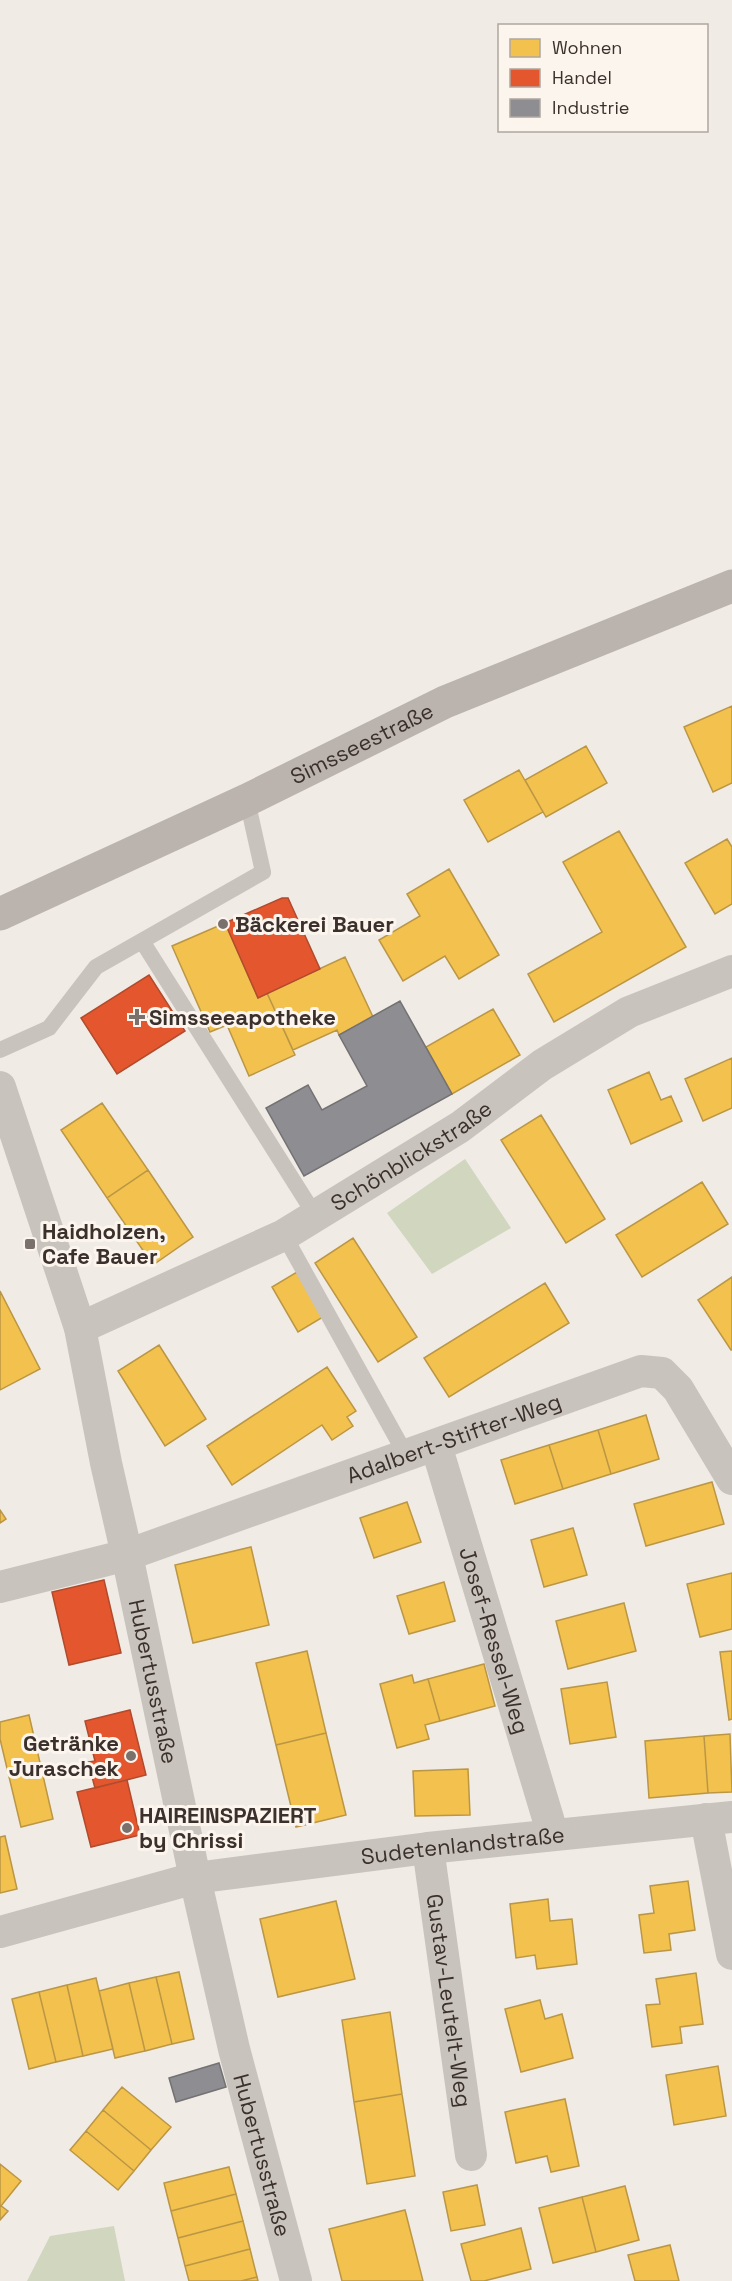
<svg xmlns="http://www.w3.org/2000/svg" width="732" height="2281" font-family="'Space Grotesk',sans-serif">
<rect width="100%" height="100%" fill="#f0ebe5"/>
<!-- green -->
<path fill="#d1d6bf" d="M 465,1159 L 511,1228 L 432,1274 L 387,1213 Z
M 114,2226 L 125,2281 L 27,2281 L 50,2236 Z"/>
<!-- homes -->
<path fill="#f2c14e" stroke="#bb9644" stroke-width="1.5" d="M 732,706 L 732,783 L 713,792 L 684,727 Z
M 586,746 L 607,783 L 546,817 L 525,780 Z
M 519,770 L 543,812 L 488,842 L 464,800 Z
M 619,831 L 686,947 L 554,1022 L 528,974 L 602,932 L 563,862 Z
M 727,839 L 732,847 L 732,904 L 715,914 L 685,863 Z
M 449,869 L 499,955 L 459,979 L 445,956 L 403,981 L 379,940 L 420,916 L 407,894 Z
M 225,923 L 258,998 L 267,993 L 295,1055 L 249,1076 L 227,1025 L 210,1032 L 172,946 Z
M 345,957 L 373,1017 L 339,1035 L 337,1030 L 293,1050 L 267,993 Z
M 493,1009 L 520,1055 L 452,1094 L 426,1047 Z
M 732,1058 L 732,1108 L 703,1121 L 685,1079 Z
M 649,1072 L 661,1100 L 671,1096 L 682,1121 L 631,1144 L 608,1090 Z
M 102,1103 L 148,1170 L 107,1198 L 61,1130 Z
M 541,1115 L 605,1219 L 566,1243 L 501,1140 Z
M 148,1170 L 193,1237 L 153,1265 L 107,1198 Z
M 702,1182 L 728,1224 L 642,1277 L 616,1235 Z
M 353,1238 L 417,1337 L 378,1362 L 315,1263 Z
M 297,1272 L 323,1317 L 298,1332 L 272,1287 Z
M 732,1277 L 732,1350 L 731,1350 L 698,1300 Z
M 545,1283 L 569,1323 L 449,1397 L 424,1358 Z
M 0,1291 L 40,1369 L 0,1390 Z
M 159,1345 L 206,1419 L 165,1446 L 118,1371 Z
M 327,1367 L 356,1411 L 347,1417 L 353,1426 L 332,1440 L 322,1425 L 232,1485 L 207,1446 Z
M 646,1415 L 659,1459 L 611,1474 L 598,1430 Z
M 598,1430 L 611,1474 L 563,1489 L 549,1445 Z
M 549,1445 L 563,1489 L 515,1504 L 501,1460 Z
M 712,1482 L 724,1524 L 646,1546 L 634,1504 Z
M 407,1502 L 421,1542 L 374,1558 L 360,1518 Z
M 0,1510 L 6,1519 L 0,1523 Z
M 573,1528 L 587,1575 L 544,1587 L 531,1540 Z
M 251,1547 L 269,1625 L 193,1643 L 175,1565 Z
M 732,1573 L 732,1629 L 700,1637 L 687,1584 Z
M 444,1582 L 455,1621 L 409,1634 L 397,1596 Z
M 624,1603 L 636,1651 L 568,1669 L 556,1621 Z
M 307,1651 L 326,1733 L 276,1745 L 256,1663 Z
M 732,1651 L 732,1719 L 729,1720 L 720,1652 Z
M 484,1664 L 495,1706 L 440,1721 L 428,1679 Z
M 412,1675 L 414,1683 L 428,1679 L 440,1721 L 425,1725 L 429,1739 L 397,1748 L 380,1684 Z
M 607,1682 L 616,1737 L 570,1744 L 561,1689 Z
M 29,1715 L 53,1819 L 21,1827 L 0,1739 L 0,1722 Z
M 326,1733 L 346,1815 L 296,1827 L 276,1745 Z
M 730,1734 L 732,1792 L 708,1793 L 704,1736 Z
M 704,1736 L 708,1793 L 649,1798 L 645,1741 Z
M 468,1769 L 470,1815 L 415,1816 L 413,1771 Z
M 5,1836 L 17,1889 L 0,1893 L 0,1837 Z
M 688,1881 L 695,1930 L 669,1934 L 671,1950 L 644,1953 L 639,1915 L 654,1913 L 650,1886 Z
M 548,1899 L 550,1921 L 572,1919 L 577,1964 L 537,1969 L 535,1955 L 516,1958 L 510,1904 Z
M 336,1901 L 355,1979 L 278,1997 L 260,1919 Z
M 179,1972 L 194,2039 L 172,2044 L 156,1977 Z
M 696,1973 L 703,2024 L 680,2027 L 682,2043 L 652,2047 L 646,2005 L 660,2004 L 656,1979 Z
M 156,1977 L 172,2044 L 145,2051 L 129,1983 Z
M 96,1978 L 113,2049 L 83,2056 L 67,1985 Z
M 129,1983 L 145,2051 L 115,2058 L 99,1991 Z
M 67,1985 L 83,2056 L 56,2062 L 39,1992 Z
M 39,1992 L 56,2062 L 29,2069 L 12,1999 Z
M 540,2000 L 545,2019 L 562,2014 L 573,2058 L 521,2072 L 505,2009 Z
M 390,2012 L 402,2094 L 354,2102 L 342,2020 Z
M 718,2066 L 726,2116 L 674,2125 L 666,2075 Z
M 122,2087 L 171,2127 L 151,2150 L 103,2110 Z
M 402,2094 L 415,2176 L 367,2184 L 354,2102 Z
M 565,2099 L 579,2166 L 551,2172 L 547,2156 L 516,2163 L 505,2112 Z
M 103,2110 L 151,2150 L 134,2171 L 86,2131 Z
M 86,2131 L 134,2171 L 118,2190 L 70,2150 Z
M 0,2164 L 21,2181 L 1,2206 L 0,2205 Z
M 229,2167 L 236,2194 L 171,2211 L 164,2183 Z
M 477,2185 L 485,2225 L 451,2231 L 443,2192 Z
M 625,2186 L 639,2240 L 596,2252 L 582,2197 Z
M 236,2194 L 243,2221 L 178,2238 L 171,2211 Z
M 582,2197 L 596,2252 L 553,2263 L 539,2208 Z
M 0,2205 L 8,2211 L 0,2220 Z
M 405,2210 L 423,2281 L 342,2281 L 329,2229 Z
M 243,2221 L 250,2249 L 185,2266 L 178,2238 Z
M 521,2228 L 531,2269 L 484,2281 L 471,2281 L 461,2244 Z
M 670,2245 L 679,2281 L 635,2281 L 628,2255 Z
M 250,2249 L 257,2277 L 241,2281 L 189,2281 L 185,2266 Z
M 257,2277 L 258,2281 L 241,2281 Z"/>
<!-- shops -->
<path fill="#e4572e" stroke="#b14b2d" stroke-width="1.5" d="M 282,898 L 288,898 L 320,969 L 258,998 L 225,923 Z
M 149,975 L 185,1031 L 117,1074 L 81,1018 Z
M 104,1580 L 121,1653 L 69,1665 L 52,1592 Z
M 130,1710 L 146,1775 L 95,1788 L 88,1762 L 95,1761 L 85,1721 Z
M 127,1780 L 140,1835 L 91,1847 L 77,1792 Z"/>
<!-- industry -->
<path fill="#8d8d92" stroke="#747173" stroke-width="1.5" d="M 400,1001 L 452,1094 L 304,1176 L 266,1108 L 308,1085 L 322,1110 L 367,1086 L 339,1035 Z
M 219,2063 L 226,2087 L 176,2102 L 169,2078 Z"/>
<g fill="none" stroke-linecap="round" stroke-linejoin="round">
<!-- lane -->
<path stroke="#c9c3be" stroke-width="16" d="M 142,941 L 315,1215
M 0,1050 L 49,1028 L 96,967 L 263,872 L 247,800
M 284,1235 L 406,1455"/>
<!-- street -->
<g stroke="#c9c3be" stroke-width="32">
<path id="s1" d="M 0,1087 L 80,1328 L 106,1463 L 127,1555 L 195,1878 L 234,2049 L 296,2281"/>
<path id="s2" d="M 80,1328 L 284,1235 L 460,1127 L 542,1065 L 629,1012 L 732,971"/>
<path id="s3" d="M 436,1445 L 553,1835"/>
<path id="s4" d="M 0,1587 L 127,1555 L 641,1371 L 662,1373 L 678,1389 L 732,1479"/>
<path d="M 706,1819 L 732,1954"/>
<path id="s5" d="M 428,1848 L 471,2155"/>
<path id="s6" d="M 0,1932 L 195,1878 L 428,1848 L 732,1817"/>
</g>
<!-- secondary -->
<path stroke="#bab3ae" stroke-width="33" id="s7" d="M 0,914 L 247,800 L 445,702 L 732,586"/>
</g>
<!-- markers -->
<g fill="#7a716c" stroke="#fbf5ee" stroke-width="2">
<circle cx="223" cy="924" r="6"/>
<path d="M134 1008h6v6h6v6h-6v6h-6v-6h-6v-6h6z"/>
<rect x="24" y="1238" width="12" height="12" rx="3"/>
<circle cx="131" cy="1756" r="6"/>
<circle cx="127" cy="1828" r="6"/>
</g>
<g text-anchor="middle" stroke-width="6" stroke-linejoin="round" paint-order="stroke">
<!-- street labels -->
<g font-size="22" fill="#3b302b" stroke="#fbf5ee">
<text dy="8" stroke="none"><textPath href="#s7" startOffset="400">Simsseestraße</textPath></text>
<text dy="8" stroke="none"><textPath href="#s2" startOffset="374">Schönblickstraße</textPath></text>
<text dy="8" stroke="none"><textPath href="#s4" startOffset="478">Adalbert-Stifter-Weg</textPath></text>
<text dy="8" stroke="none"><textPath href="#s3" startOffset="204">Josef-Ressel-Weg</textPath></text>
<text dy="8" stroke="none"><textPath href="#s1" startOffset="615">Hubertusstraße</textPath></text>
<text dy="8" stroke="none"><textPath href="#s6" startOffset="472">Sudetenlandstraße</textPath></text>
<text dy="8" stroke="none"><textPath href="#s5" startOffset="154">Gustav-Leutelt-Weg</textPath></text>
<text dy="8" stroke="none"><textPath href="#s1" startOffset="1101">Hubertusstraße</textPath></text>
</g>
<!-- poi labels -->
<g font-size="22" font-weight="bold" fill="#3b302b" stroke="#fbf5ee" text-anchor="start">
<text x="235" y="932">Bäckerei Bauer</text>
<text x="149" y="1025">Simsseeapotheke</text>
<text x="42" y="1239">Haidholzen,<tspan x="42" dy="25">Cafe Bauer</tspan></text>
<text x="119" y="1751" text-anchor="end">Getränke<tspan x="119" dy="25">Juraschek</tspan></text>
<text x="139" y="1823">HAIREINSPAZIERT<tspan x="139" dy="25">by Chrissi</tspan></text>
</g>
</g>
<!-- legend -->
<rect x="498" y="24" width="210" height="108" fill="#fbf5ee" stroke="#aea6a0" stroke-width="1.5"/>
<rect x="510" y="39" width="30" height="18" fill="#f2c14e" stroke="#aea6a0" stroke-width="1.5"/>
<text x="552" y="54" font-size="18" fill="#3b302b">Wohnen</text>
<rect x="510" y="69" width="30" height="18" fill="#e4572e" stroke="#aea6a0" stroke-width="1.5"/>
<text x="552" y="84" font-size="18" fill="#3b302b">Handel</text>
<rect x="510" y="99" width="30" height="18" fill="#8d8d92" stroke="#aea6a0" stroke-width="1.5"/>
<text x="552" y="114" font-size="18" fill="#3b302b">Industrie</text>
</svg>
